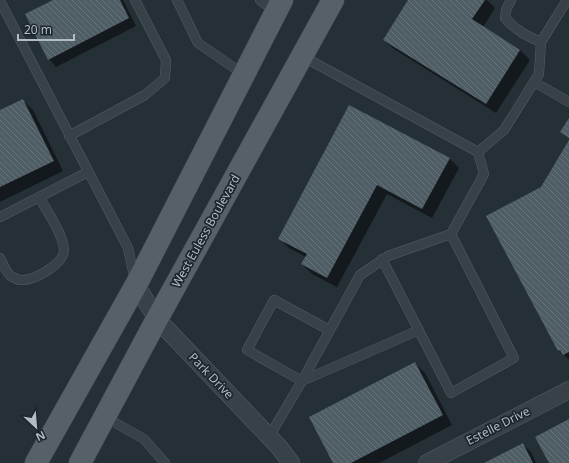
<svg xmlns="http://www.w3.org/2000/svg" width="569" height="463" font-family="'Noto Sans',sans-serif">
<defs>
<pattern id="building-back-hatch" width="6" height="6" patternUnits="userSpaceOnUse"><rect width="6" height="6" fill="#4f5d65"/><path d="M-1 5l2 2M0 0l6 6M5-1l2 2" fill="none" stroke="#667279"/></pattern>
</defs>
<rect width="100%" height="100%" fill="#243036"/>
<!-- shadow -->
<path fill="#0007" d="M 55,0 L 123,0 L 136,26 L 56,67 L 49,59 Z
M 409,0 L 487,0 L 495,8 L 483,27 L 520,50 L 530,60 L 496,113 L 394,49 L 384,40 Z
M 23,100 L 33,110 L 63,171 L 0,202 L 0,111 Z
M 350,106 L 449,158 L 459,168 L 432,218 L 387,194 L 337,287 L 312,274 L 302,264 L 306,257 L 289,248 L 279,238 Z
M 569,142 L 569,360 L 559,350 L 541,188 Z
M 415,363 L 425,373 L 452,425 L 379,463 L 334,463 Z
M 523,444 L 531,452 L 536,463 L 487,463 Z"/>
<!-- building -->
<path fill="url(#building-back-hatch)" d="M 53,0 L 120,0 L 129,18 L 48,60 L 25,14 Z
M 408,0 L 485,0 L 472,19 L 520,50 L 486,104 L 383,40 Z
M 23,99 L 54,161 L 0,187 L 0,110 Z
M 349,105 L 450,158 L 422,209 L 377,185 L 327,278 L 301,264 L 307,254 L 278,239 Z
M 569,118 L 569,138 L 560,132 Z
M 569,140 L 569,352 L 563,355 L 560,350 L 558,351 L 486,216 L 541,187 Z
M 415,362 L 443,415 L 351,463 L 333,463 L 309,417 Z
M 569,419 L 569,463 L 549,463 L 535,437 Z
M 523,443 L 533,463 L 484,463 Z"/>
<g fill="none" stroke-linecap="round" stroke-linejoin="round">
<defs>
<path id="service" d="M 177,0 L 198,43 L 243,74
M 260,0 L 276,12
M 511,0 L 506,10 L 505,18 C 515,30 527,36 541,42
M 0,1 L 128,248 L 135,280
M 534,82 L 569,102
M 69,136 L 145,95 L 165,78 L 166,60 L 135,0
M 478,152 L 504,130 L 539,74 L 541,42 L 567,0
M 0,217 L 88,172
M 0,258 C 3,263 6,273 11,276 C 14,278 19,280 22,280 C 35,280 64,264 64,250 C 63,234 47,211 39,197
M 382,259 L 451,393 L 514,358 L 451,234
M 329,330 L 274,300 L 247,350 L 302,381 L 419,330
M 105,417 L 144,439 L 165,463
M 269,437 L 302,381 L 360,275 L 388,256 L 451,234 L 484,174 L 478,152 L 302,56"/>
<path id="minor" d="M 136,285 L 157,319 L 279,447 L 291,463
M 427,463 L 569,390"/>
<path id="primary" d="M 36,463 L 136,285 L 282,0
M 80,463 L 157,319 L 333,0"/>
</defs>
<!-- service casing -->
<use href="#service" stroke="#555f65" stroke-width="10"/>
<!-- minor casing -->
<use href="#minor" stroke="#555f65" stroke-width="18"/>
<!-- primary casing -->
<use href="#primary" stroke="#434d53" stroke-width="23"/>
<!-- service -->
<use href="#service" stroke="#374147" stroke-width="9"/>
<!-- minor -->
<use href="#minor" stroke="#374147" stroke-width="17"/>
<!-- primary -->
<use href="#primary" stroke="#556167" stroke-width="22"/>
</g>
<g text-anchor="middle" stroke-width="3.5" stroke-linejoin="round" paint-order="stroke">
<!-- street labels -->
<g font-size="12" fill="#b2bdc3" stroke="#1c262c">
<text transform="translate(206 231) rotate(-61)" y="4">West Euless Boulevard</text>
<text transform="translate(211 376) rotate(46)" y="4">Park Drive</text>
<text transform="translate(498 426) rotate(-27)" y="4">Estelle Drive</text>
</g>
</g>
<!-- north arrow -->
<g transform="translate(36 427) rotate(154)" stroke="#1c262c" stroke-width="3" paint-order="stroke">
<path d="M0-3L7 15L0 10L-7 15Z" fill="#b2bdc3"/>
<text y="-6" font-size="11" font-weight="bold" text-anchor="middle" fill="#b2bdc3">N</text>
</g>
<!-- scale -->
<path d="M18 34v6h56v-6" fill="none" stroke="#b2bdc3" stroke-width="2"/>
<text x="24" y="34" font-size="12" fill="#b2bdc3" stroke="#1c262c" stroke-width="3" paint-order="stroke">20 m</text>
</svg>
